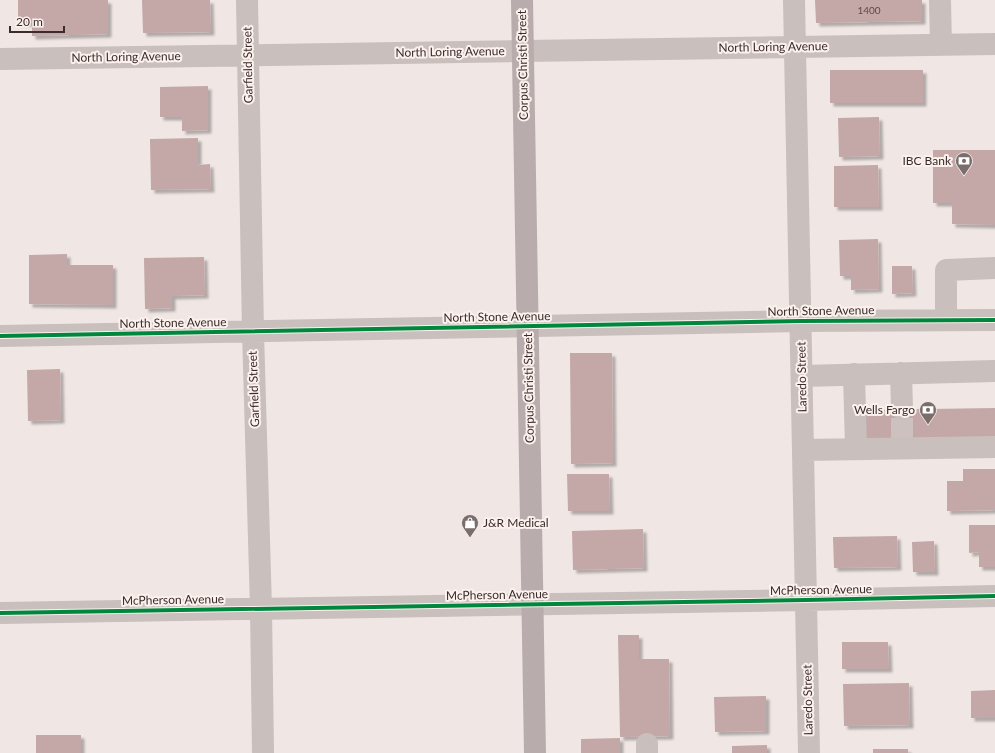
<svg xmlns="http://www.w3.org/2000/svg" width="995" height="753" font-family="Lato,sans-serif">
<defs>
<filter id="shadow"><feDropShadow dx="3.5" dy="3.5" stdDeviation="1" flood-color="#0004"/></filter>
</defs>
<rect width="100%" height="100%" fill="#f0e7e4"/>
<!-- building -->
<path fill="#c4a7a7" filter="url(#shadow)" d="M 18,0 L 108,0 L 108,34 L 32,36 L 32,23 L 18,23 Z
M 142,0 L 210,0 L 211,32 L 143,33 Z
M 815,0 L 922,0 L 922,21 L 816,23 Z
M 830,70 L 923,70 L 923,103 L 830,103 Z
M 208,86 L 208,130 L 182,131 L 182,117 L 160,117 L 160,87 Z
M 879,117 L 880,156 L 839,157 L 838,118 Z
M 198,138 L 198,165 L 210,164 L 211,189 L 151,190 L 150,139 Z
M 933,150 L 995,150 L 995,225 L 952,224 L 952,203 L 933,203 Z
M 878,165 L 879,207 L 834,207 L 834,166 Z
M 878,239 L 879,289 L 851,290 L 851,276 L 840,276 L 839,240 Z
M 67,254 L 67,265 L 113,265 L 113,305 L 29,304 L 29,255 Z
M 204,257 L 205,295 L 172,296 L 172,308 L 145,309 L 144,258 Z
M 892,266 L 912,266 L 913,293 L 892,294 Z
M 570,353 L 612,353 L 613,463 L 571,464 Z
M 60,369 L 61,420 L 28,421 L 27,370 Z
M 995,408 L 995,439 L 861,441 L 861,410 Z
M 963,469 L 995,469 L 995,510 L 947,511 L 947,481 L 963,481 Z
M 567,474 L 609,474 L 610,511 L 568,511 Z
M 969,525 L 995,525 L 995,567 L 979,567 L 979,552 L 969,553 Z
M 643,529 L 644,568 L 573,570 L 572,531 Z
M 897,536 L 898,567 L 834,568 L 833,537 Z
M 934,541 L 935,572 L 913,572 L 912,542 Z
M 618,635 L 639,635 L 639,659 L 669,659 L 670,736 L 620,737 Z
M 842,642 L 888,642 L 889,669 L 842,669 Z
M 909,683 L 910,725 L 844,726 L 843,684 Z
M 995,690 L 995,718 L 971,718 L 971,691 Z
M 766,696 L 766,731 L 715,732 L 714,697 Z
M 36,735 L 81,735 L 81,753 L 36,753 Z
M 620,738 L 620,753 L 581,753 L 581,739 Z
M 767,745 L 767,753 L 732,753 L 732,746 Z
M 873,749 L 908,749 L 908,753 L 873,753 Z"/>
<g fill="none" stroke-linecap="round" stroke-linejoin="round">
<!-- minor-tunnel -->
<path stroke="#ccc1bf" stroke-width="22" stroke-dasharray="22 11" stroke-linecap="butt" d="M 902,440 L 902,409"/>
<!-- minor -->
<path stroke="#c9bfbd" stroke-width="22" d="M 247,0 L 253,332 L 261,608 L 263,753
M 794,0 L 809,753
M 940,0 L 941,45
M 0,59 L 995,44
M 946,320 L 946,270 L 995,268
M 0,336 L 801,321 L 995,320
M 901,373 L 902,409
M 854,374 L 856,448
M 802,376 L 995,371
M 803,450 L 995,447
M 0,613 L 806,600 L 995,596
M 647,744 L 647,753"/>
<!-- major -->
<path stroke="#b8adac" stroke-width="22" d="M 522,0 L 535,753"/>
<defs>
<path id="cycleway" d="M 0,336 L 801,321 L 995,320
M 0,613 L 806,600 L 995,596"/>
</defs>
<!-- cycleway casing -->
<use href="#cycleway" stroke="#fbf1ed" stroke-width="6"/>
<!-- cycleway -->
<use href="#cycleway" stroke="#00873e" stroke-width="4"/>
</g>
<!-- icons -->
<defs>
<symbol id="bank-pin" viewBox="-11 -11 22 30"><path d="M0 17L-7.5 6A9.5 9.5 0 1 1 7.5 6Z" fill="#7a6d6c" stroke="#fbf1ed"/><path d="M-6-4H6V4H-6ZM0-2.3a2.3 2.3 0 1 0 0 4.6a2.3 2.3 0 1 0 0-4.6Z" fill="#fff"/></symbol>
<symbol id="shop-pin" viewBox="-11 -11 22 30"><path d="M0 17L-7.5 6A9.5 9.5 0 1 1 7.5 6Z" fill="#7a6d6c" stroke="#fbf1ed"/><path d="M-5-2.5h2.3a2.7 3.5 0 0 1 5.4 0H5L5.5 6h-11ZM-1.5-2.5h3a1.5 2.3 0 0 0-3 0Z" fill="#fff"/></symbol>
</defs>
<g fill-rule="evenodd">
<use href="#bank-pin" x="954" y="151" width="20" height="27"/>
<use href="#bank-pin" x="918" y="400" width="20" height="27"/>
<use href="#shop-pin" x="460" y="513" width="20" height="27"/>
</g>
<g text-anchor="middle" stroke-width="4" stroke-linejoin="round" paint-order="stroke">
<!-- number labels -->
<g font-size="10" fill="#5d4a4a">
<text x="869" y="14">1400</text>
</g>
<!-- street labels -->
<g font-size="12" fill="#3b2b2b" stroke="#fbf1ed">
<text transform="translate(773 47) rotate(-1)" y="4">North Loring Avenue</text>
<text transform="translate(450 52) rotate(-1)" y="4">North Loring Avenue</text>
<text transform="translate(126 57) rotate(-1)" y="4">North Loring Avenue</text>
<text transform="translate(248 65) rotate(-91)" y="4">Garfield Street</text>
<text transform="translate(523 65) rotate(-91)" y="4">Corpus Christi Street</text>
<text transform="translate(821 311) rotate(-1)" y="4">North Stone Avenue</text>
<text transform="translate(497 317) rotate(-1)" y="4">North Stone Avenue</text>
<text transform="translate(173 323) rotate(-1)" y="4">North Stone Avenue</text>
<text transform="translate(802 377) rotate(-91)" y="4">Laredo Street</text>
<text transform="translate(529 388) rotate(-91)" y="4">Corpus Christi Street</text>
<text transform="translate(254 389) rotate(-92)" y="4">Garfield Street</text>
<text transform="translate(821 590) rotate(-1)" y="4">McPherson Avenue</text>
<text transform="translate(497 595) rotate(-1)" y="4">McPherson Avenue</text>
<text transform="translate(173 600) rotate(-1)" y="4">McPherson Avenue</text>
<text transform="translate(808 700) rotate(-91)" y="4">Laredo Street</text>
</g>
<!-- poi labels -->
<g font-size="12" fill="#3b2b2b" stroke="#fbf1ed" text-anchor="end">
<text x="951" y="165">IBC Bank</text>
<text x="915" y="414">Wells Fargo</text>
<text x="483" y="527" text-anchor="start">J&amp;R Medical</text>
</g>
</g>
<!-- scale -->
<path d="M10 26v6h54v-6" fill="none" stroke="#3b2b2b" stroke-width="2"/>
<text x="16" y="26" font-size="12" fill="#3b2b2b" stroke="#fbf1ed" stroke-width="3" paint-order="stroke">20 m</text>
</svg>
